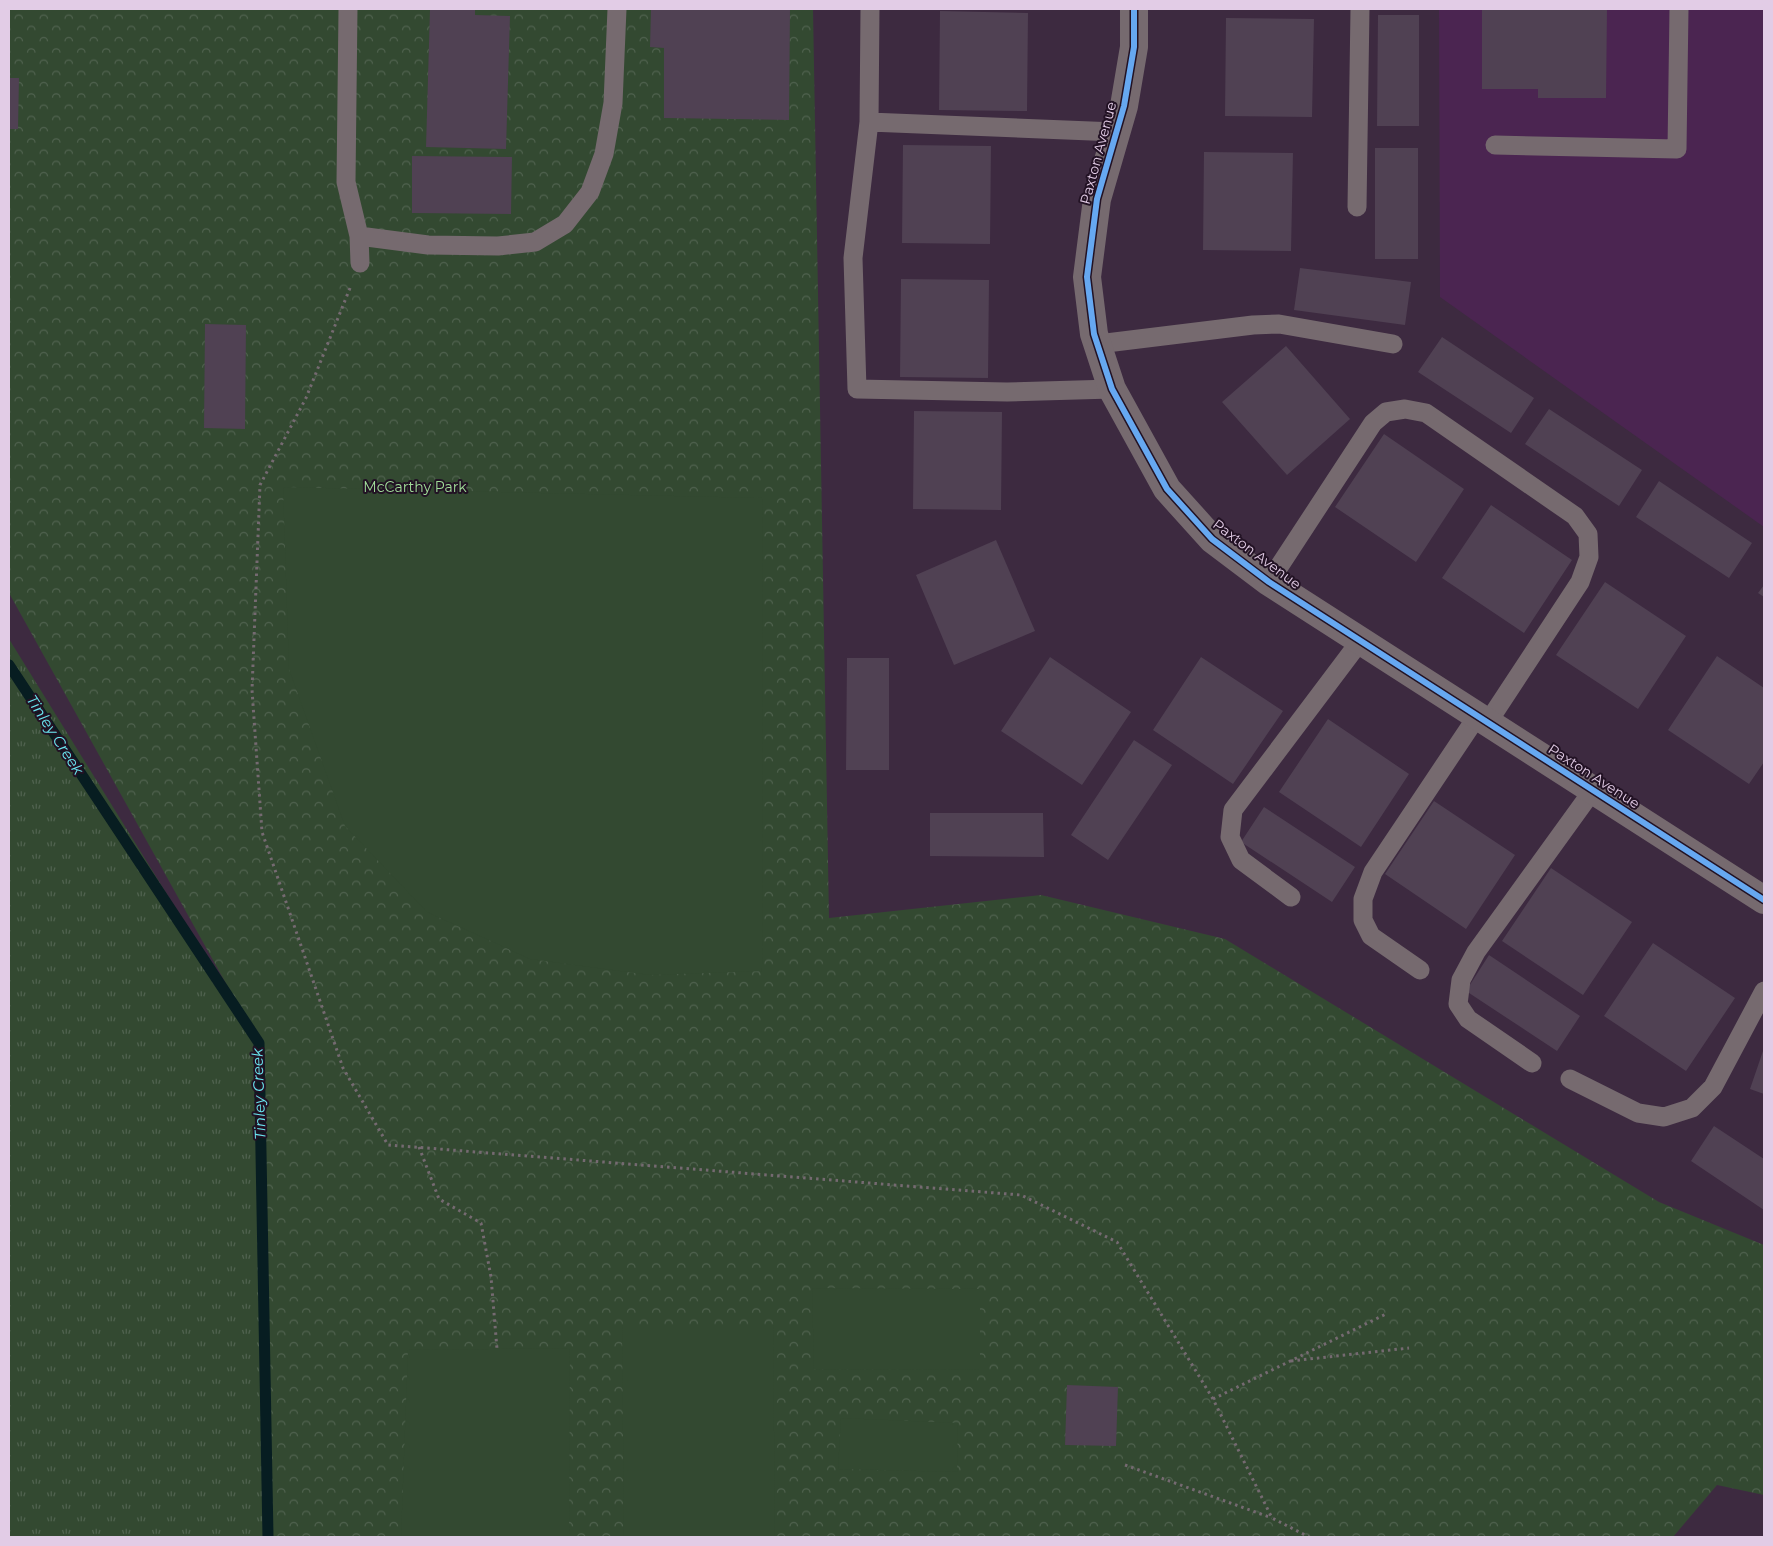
<svg xmlns="http://www.w3.org/2000/svg" width="1773" height="1546" font-family="Montserrat,sans-serif">
<defs>
<pattern id="grass-tufts" width="24" height="20" patternUnits="userSpaceOnUse" patternTransform="scale(1.25)"><rect width="24" height="20" fill="#334931"/><path d="M3 7l-1-3M5 7V3M7 7l1-3M15 17l-1-3M17 17v-4M19 17l1-3" fill="none" stroke="#50624f"/></pattern>
<pattern id="park-crowns" width="20" height="18" patternUnits="userSpaceOnUse" patternTransform="scale(1.25)"><rect width="20" height="18" fill="#334931"/><path d="M2 6a3 3 0 1 1 6 0M12 15a3 3 0 1 1 6 0" fill="none" stroke="#50624f"/></pattern>
</defs>
<rect width="100%" height="100%" fill="#3d2a40"/>
<!-- built -->
<path fill="#4b2551" d="M 1439,9 L 1764,9 L 1764,527 L 1440,297 Z"/>
<!-- grass -->
<path fill="url(#grass-tufts)" d="M 9,639 L 259,1043 L 266,1537 L 9,1537 Z"/>
<!-- park -->
<path fill="url(#park-crowns)" d="M 9,9 L 813,9 L 829,918 L 1041,895 L 1225,939 L 1659,1202 L 1764,1245 L 1764,1495 L 1717,1485 L 1673,1537 L 266,1537 L 259,1043 L 9,593 Z"/>
<!-- pitch -->
<path fill="#334931" d="M 283,487 L 763,498 L 762,971 L 650,975 L 530,959 L 427,912 L 345,826 L 289,669 Z
M 812,1288 L 980,1289 L 980,1370 L 814,1369 Z
M 622,1325 L 773,1325 L 775,1537 L 624,1537 Z
M 570,1348 L 569,1537 L 401,1537 L 408,1350 Z
M 841,1418 L 958,1423 L 957,1472 L 838,1469 Z"/>
<g fill="none" stroke-linecap="round" stroke-linejoin="round">
<!-- stream -->
<path stroke="#071d21" stroke-width="11" d="M 9,665 L 259,1043 L 268,1537"/>
</g>
<!-- building -->
<path fill="#504153" d="M 430,9 L 475,9 L 475,15 L 510,16 L 506,149 L 426,147 Z
M 651,9 L 790,9 L 789,120 L 664,118 L 664,48 L 650,47 Z
M 1482,9 L 1607,9 L 1606,98 L 1538,98 L 1538,89 L 1482,89 Z
M 940,11 L 1028,13 L 1027,111 L 939,110 Z
M 1378,15 L 1419,15 L 1419,126 L 1377,126 Z
M 1226,18 L 1314,19 L 1312,117 L 1225,116 Z
M 9,78 L 19,78 L 18,129 L 9,129 Z
M 903,145 L 991,146 L 990,244 L 902,243 Z
M 1375,148 L 1418,148 L 1418,259 L 1375,259 Z
M 1204,152 L 1293,153 L 1291,251 L 1203,250 Z
M 412,156 L 512,157 L 511,214 L 412,213 Z
M 1300,268 L 1411,282 L 1405,325 L 1294,310 Z
M 901,279 L 989,280 L 988,378 L 900,377 Z
M 205,324 L 246,325 L 245,429 L 204,428 Z
M 1442,337 L 1534,398 L 1511,433 L 1418,372 Z
M 1286,346 L 1350,419 L 1287,475 L 1222,402 Z
M 1549,409 L 1642,470 L 1619,506 L 1525,444 Z
M 914,411 L 1002,412 L 1001,510 L 913,509 Z
M 1384,434 L 1464,489 L 1416,562 L 1335,507 Z
M 1659,481 L 1752,543 L 1729,578 L 1636,517 Z
M 1491,505 L 1572,560 L 1524,633 L 1442,578 Z
M 996,540 L 1035,631 L 954,665 L 916,575 Z
M 1605,582 L 1686,636 L 1638,709 L 1556,655 Z
M 1764,585 L 1764,597 L 1758,593 Z
M 1717,656 L 1764,688 L 1764,762 L 1749,784 L 1668,730 Z
M 1050,657 L 1131,712 L 1082,785 L 1001,731 Z
M 1201,657 L 1283,711 L 1233,784 L 1153,730 Z
M 847,658 L 889,658 L 889,770 L 846,770 Z
M 1328,719 L 1409,774 L 1361,847 L 1279,792 Z
M 1134,740 L 1172,765 L 1108,860 L 1071,835 Z
M 1434,801 L 1515,855 L 1466,929 L 1385,874 Z
M 1264,807 L 1355,867 L 1332,902 L 1241,842 Z
M 930,813 L 1043,813 L 1044,857 L 930,856 Z
M 1551,868 L 1632,922 L 1583,995 L 1502,941 Z
M 1653,943 L 1735,998 L 1686,1071 L 1604,1016 Z
M 1489,955 L 1580,1016 L 1557,1051 L 1466,991 Z
M 1764,1048 L 1764,1094 L 1750,1089 Z
M 1714,1126 L 1764,1159 L 1764,1210 L 1691,1161 Z
M 1067,1385 L 1118,1387 L 1116,1446 L 1065,1445 Z"/>
<g fill="none" stroke-linecap="round" stroke-linejoin="round">
<!-- path -->
<path stroke="#756a71" stroke-width="3" stroke-dasharray="2.5 4" stroke-linecap="butt" d="M 350,288 L 306,398 L 260,485 L 252,690 L 262,832 L 343,1068 L 388,1145 L 1021,1195 L 1117,1242 L 1213,1399 L 1272,1518 L 1309,1537
M 419,1147 L 439,1199 L 481,1223 L 491,1277 L 497,1349
M 1291,1361 L 1409,1348
M 1213,1399 L 1388,1313
M 1125,1465 L 1272,1518"/>
<!-- lane -->
<path stroke="#766a6f" stroke-width="19" d="M 348,9 L 346,182 L 359,236 L 360,263
M 869,122 L 870,9
M 1495,145 L 1677,149 L 1679,9
M 1357,207 L 1360,9
M 359,236 L 428,245 L 498,246 L 535,242 L 565,224 L 590,192 L 604,154 L 613,103 L 617,9
M 1098,344 L 1253,325 L 1279,324 L 1393,344
M 1112,389 L 1007,392 L 857,389 L 853,258 L 869,122 L 1116,132
M 1269,582 L 1373,423 L 1386,412 L 1405,409 L 1426,413 L 1575,516 L 1588,534 L 1589,557 L 1580,582 L 1488,722
M 1291,897 L 1241,860 L 1230,837 L 1233,810 L 1361,640
M 1420,970 L 1371,936 L 1363,920 L 1363,899 L 1373,872 L 1478,715
M 1532,1063 L 1468,1019 L 1458,1004 L 1461,980 L 1476,952 L 1593,790
M 1570,1079 L 1638,1113 L 1664,1117 L 1692,1108 L 1713,1087 L 1764,991"/>
<!-- street -->
<path stroke="#766a6f" stroke-width="28" d="M 1134,9 L 1134,47 L 1124,106 L 1097,199 L 1087,277 L 1094,334 L 1112,389 L 1167,489 L 1212,539 L 1269,582 L 1764,900"/>
<defs>
<path id="cycleway" d="M 1134,9 L 1134,47 L 1124,106 L 1097,199 L 1087,277 L 1094,334 L 1112,389 L 1167,489 L 1212,539 L 1269,582 L 1764,900"/>
</defs>
<!-- cycleway casing -->
<use href="#cycleway" stroke="#221224" stroke-width="9"/>
<!-- cycleway -->
<use href="#cycleway" stroke="#66a8f1" stroke-width="6"/>
</g>
<g text-anchor="middle" stroke-width="4" stroke-linejoin="round" paint-order="stroke">
<!-- street labels -->
<g font-size="14" fill="#e2cce6" stroke="#221224">
<text transform="translate(1098 153) rotate(-75)" y="5">Paxton Avenue</text>
<text transform="translate(1257 554) rotate(37)" y="5">Paxton Avenue</text>
<text transform="translate(1594 776) rotate(33)" y="5">Paxton Avenue</text>
</g>
<!-- park labels -->
<g font-size="14" fill="#a1de99" stroke="#221224">
<text x="415" y="492">McCarthy Park</text>
</g>
<!-- water labels -->
<g font-size="15" font-style="italic" fill="#6ae8f1" stroke="#221224">
<text transform="translate(55 735) rotate(57)" y="5">Tinley Creek</text>
<text transform="translate(259 1094) rotate(-92)" y="5">Tinley Creek</text>
</g>
</g>
<!-- border -->
<rect width="1773" height="1546" fill="none" stroke="#e2cce6" stroke-width="20"/>
</svg>
